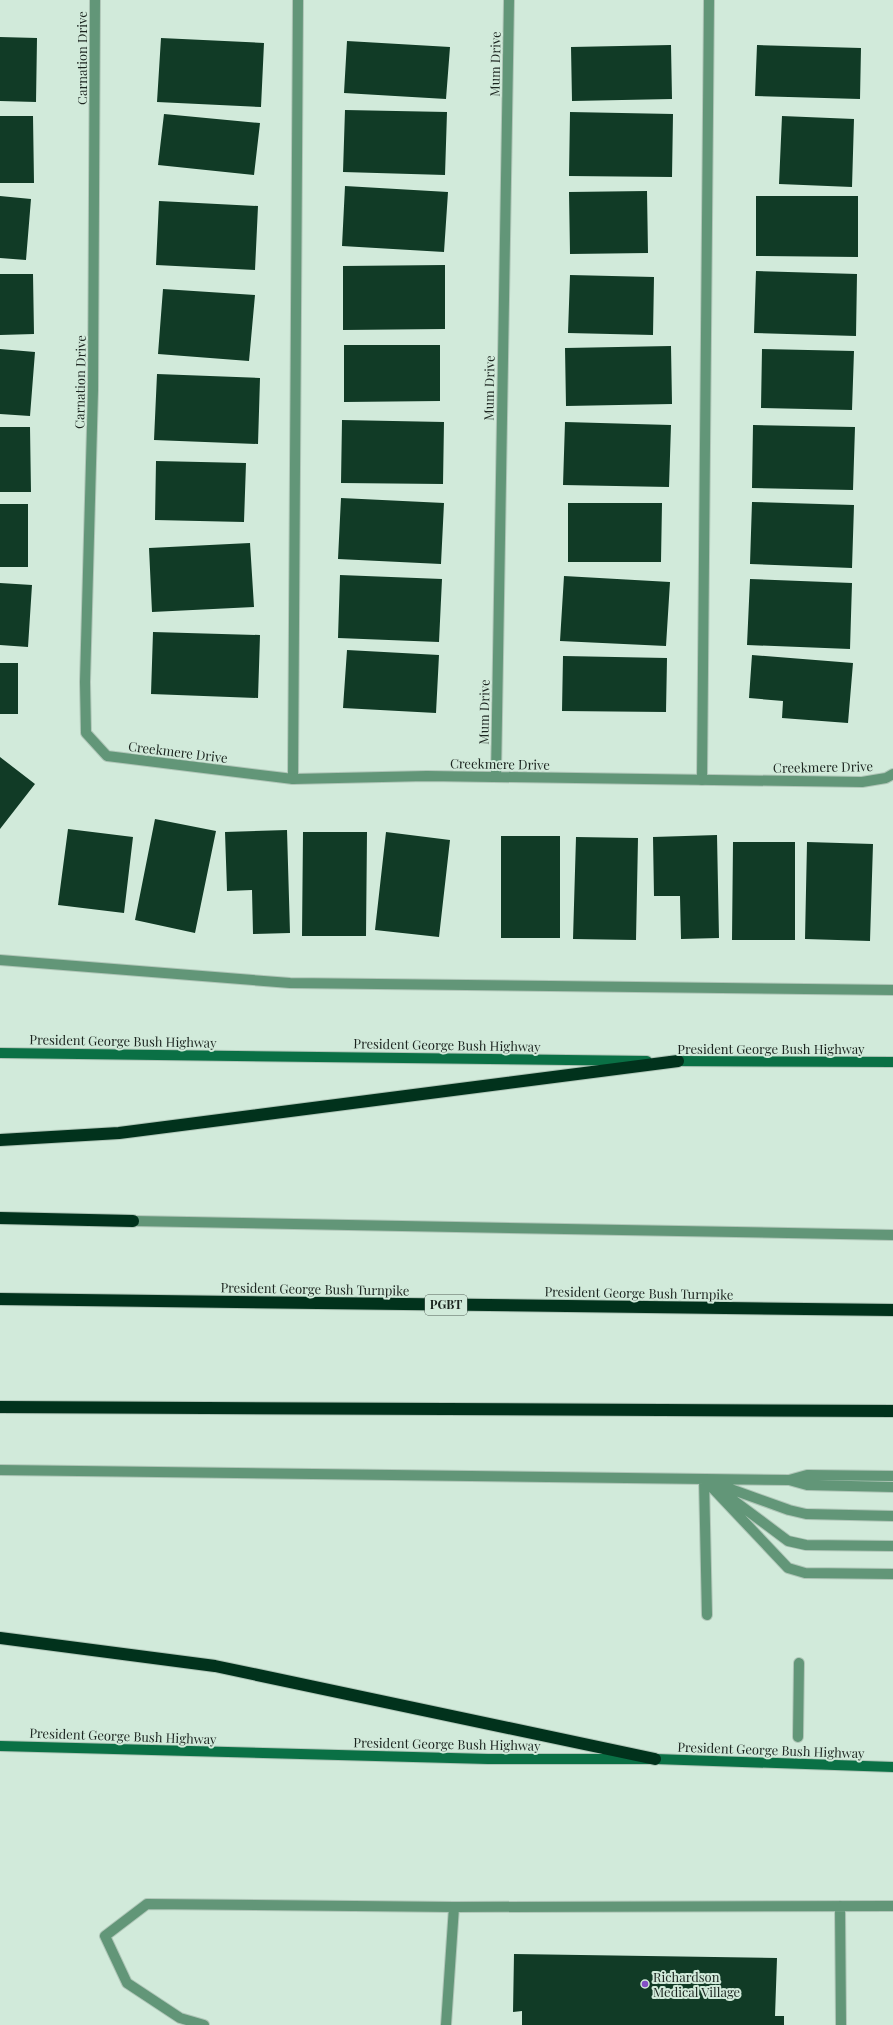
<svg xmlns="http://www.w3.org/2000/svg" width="893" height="2025" font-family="'Playfair Display',serif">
<rect width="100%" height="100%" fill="#d1eada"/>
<!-- building -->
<path fill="#113b26" d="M 0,37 L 37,38 L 36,102 L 0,101 Z
M 161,38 L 264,43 L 261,107 L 157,102 Z
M 347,41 L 450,47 L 446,99 L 344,93 Z
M 671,45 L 672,99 L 572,101 L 571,47 Z
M 757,45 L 861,48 L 860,99 L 755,96 Z
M 345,110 L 447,112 L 445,175 L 343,172 Z
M 570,112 L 673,114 L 672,177 L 569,176 Z
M 164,114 L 260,123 L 254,175 L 158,165 Z
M 0,116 L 33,116 L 34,183 L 0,183 Z
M 782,116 L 854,119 L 852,187 L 779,184 Z
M 345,186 L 448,192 L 444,252 L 342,246 Z
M 647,191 L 648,253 L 570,254 L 569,192 Z
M 0,196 L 31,199 L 26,260 L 0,258 Z
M 756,196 L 858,196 L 858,257 L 756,256 Z
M 159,201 L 258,206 L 255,270 L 156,265 Z
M 445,265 L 445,329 L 343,330 L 343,266 Z
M 756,271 L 857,274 L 856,336 L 754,333 Z
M 0,274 L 33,274 L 34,334 L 0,335 Z
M 570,275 L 654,277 L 653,335 L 568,333 Z
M 163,289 L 255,295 L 249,361 L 158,354 Z
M 344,345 L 440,345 L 440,401 L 344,402 Z
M 671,346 L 672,404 L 566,406 L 565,348 Z
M 0,349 L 35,352 L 30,416 L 0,414 Z
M 762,349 L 854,351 L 852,410 L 761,408 Z
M 157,374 L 260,378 L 258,444 L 154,440 Z
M 342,420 L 444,422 L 443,484 L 341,483 Z
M 565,422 L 671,425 L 669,487 L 563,485 Z
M 753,425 L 855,427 L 853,490 L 752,488 Z
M 0,427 L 30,427 L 31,492 L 0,492 Z
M 156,461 L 246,463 L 244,522 L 155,520 Z
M 341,498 L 444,503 L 441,564 L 338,559 Z
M 752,502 L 854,505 L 852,568 L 750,564 Z
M 568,503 L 662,503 L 661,562 L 568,562 Z
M 0,504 L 28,504 L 28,567 L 0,567 Z
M 250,543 L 254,607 L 152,612 L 149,548 Z
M 340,575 L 442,579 L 439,642 L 338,638 Z
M 564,576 L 670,582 L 666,646 L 560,641 Z
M 750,579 L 852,583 L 850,649 L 747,645 Z
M 0,583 L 32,585 L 28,647 L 0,645 Z
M 153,632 L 260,635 L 258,698 L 151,694 Z
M 347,650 L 439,655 L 436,713 L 343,708 Z
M 752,655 L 853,663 L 848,723 L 782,718 L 783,701 L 749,698 Z
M 563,656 L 667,658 L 666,712 L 562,711 Z
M 0,663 L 18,663 L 18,714 L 0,714 Z
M 0,757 L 35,784 L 0,829 Z
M 155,819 L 216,831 L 195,933 L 135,920 Z
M 68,829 L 133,837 L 124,913 L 58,905 Z
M 287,830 L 290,933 L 253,934 L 252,890 L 227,891 L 225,832 Z
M 303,832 L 367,832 L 366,936 L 302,936 Z
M 386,832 L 450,840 L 439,937 L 375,930 Z
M 717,835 L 719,938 L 681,939 L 680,896 L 654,896 L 653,837 Z
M 501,836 L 560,836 L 560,938 L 501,938 Z
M 576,837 L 638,838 L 636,940 L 573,939 Z
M 733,842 L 795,842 L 795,940 L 732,940 Z
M 807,842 L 873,844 L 870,941 L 805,939 Z
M 514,1954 L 777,1958 L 775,2016 L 784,2016 L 784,2025 L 522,2025 L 522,2011 L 513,2012 Z"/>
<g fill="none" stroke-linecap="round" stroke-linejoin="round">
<defs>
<path id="service" d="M 293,779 L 298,0
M 702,780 L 709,0
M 0,960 L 290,983 L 893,990
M 133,1221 L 893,1235
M 0,1470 L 789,1480 L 807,1475 L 893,1476
M 704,1479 L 788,1568 L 805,1573 L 893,1574
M 704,1479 L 707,1615
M 789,1480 L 807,1485 L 893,1487
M 711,1482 L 789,1510 L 806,1514 L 893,1516
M 725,1494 L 788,1541 L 806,1545 L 893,1546
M 798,1737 L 799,1663
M 840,1906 L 841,2025
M 454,1907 L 893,1906
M 204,2025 L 180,2018 L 127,1983 L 105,1936 L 147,1904 L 454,1907 L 446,2025"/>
<path id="minor" d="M 95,0 L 93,390 L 85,682 L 86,733 L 107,756 L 293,779 L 427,776 L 862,782 L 886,778 L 893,774
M 496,777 L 509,0"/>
<path id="secondary" d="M 0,1053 L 647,1061
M 671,1061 L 893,1062
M 0,1746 L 488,1759 L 655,1759 L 893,1767"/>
<path id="motorway" d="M 0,1140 L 119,1133 L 678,1061
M 0,1218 L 133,1221
M 0,1299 L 893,1310
M 0,1407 L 893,1411
M 0,1638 L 215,1666 L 655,1759"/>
</defs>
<!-- service casing -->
<use href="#service" stroke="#b0c6b8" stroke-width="12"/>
<!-- minor casing -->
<use href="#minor" stroke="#b0c6b8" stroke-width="12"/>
<!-- secondary casing -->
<use href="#secondary" stroke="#b0c6b8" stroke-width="12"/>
<!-- motorway casing -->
<use href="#motorway" stroke="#b0c6b8" stroke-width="14"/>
<!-- service -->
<use href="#service" stroke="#629678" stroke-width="10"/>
<!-- minor -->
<use href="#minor" stroke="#629678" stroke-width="10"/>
<!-- secondary -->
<use href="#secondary" stroke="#0a7045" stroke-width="10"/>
<!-- motorway -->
<use href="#motorway" stroke="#01321c" stroke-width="12"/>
</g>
<!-- markers -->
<circle fill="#844fc6" stroke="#d1eada" stroke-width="1.5" cx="645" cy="1984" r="4"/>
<g text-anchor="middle" stroke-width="4" stroke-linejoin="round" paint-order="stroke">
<!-- shield labels -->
<rect fill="#d1eada" stroke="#525f57" stroke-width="1" x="425" y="1295" width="42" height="20" rx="3"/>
<g font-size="12" font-weight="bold" fill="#1b241f">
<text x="446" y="1309">PGBT</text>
</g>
<!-- street labels -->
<g font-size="13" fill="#1b241f" stroke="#d1eada">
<text transform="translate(82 58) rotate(-90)" y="5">Carnation Drive</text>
<text transform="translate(495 64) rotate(-89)" y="5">Mum Drive</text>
<text transform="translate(80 382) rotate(-89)" y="5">Carnation Drive</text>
<text transform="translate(489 388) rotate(-89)" y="5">Mum Drive</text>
<text transform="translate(484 712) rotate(-89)" y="5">Mum Drive</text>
<text transform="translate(178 752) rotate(7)" y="5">Creekmere Drive</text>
<text transform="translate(500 764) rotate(1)" y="5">Creekmere Drive</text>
<text transform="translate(823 767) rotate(-1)" y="5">Creekmere Drive</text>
<text transform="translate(123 1041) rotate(1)" y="5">President George Bush Highway</text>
<text transform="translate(447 1045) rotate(1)" y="5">President George Bush Highway</text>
<text x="771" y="1054">President George Bush Highway</text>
<text transform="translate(315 1289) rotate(1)" y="5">President George Bush Turnpike</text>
<text transform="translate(639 1293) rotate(1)" y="5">President George Bush Turnpike</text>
<text transform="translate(123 1736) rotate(2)" y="5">President George Bush Highway</text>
<text transform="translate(447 1744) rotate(1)" y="5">President George Bush Highway</text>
<text transform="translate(771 1750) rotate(2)" y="5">President George Bush Highway</text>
</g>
<!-- poi labels -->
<g font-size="13" fill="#1b241f" stroke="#d1eada" text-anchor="start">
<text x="653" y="1982">Richardson<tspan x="653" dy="15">Medical Village</tspan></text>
</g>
</g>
</svg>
